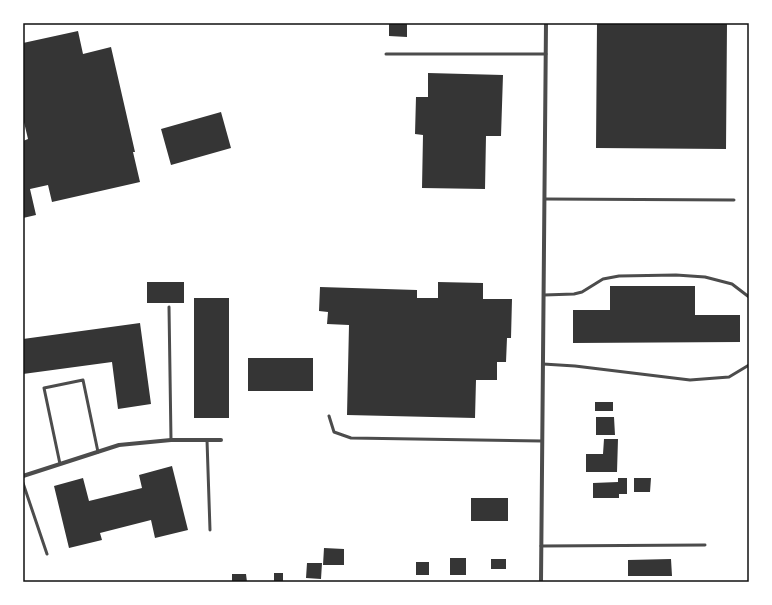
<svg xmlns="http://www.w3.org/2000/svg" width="772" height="605" font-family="Helvetica,sans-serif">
<rect width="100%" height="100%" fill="#fff"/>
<!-- building -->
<path fill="#353535" d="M 389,23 L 407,23 L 407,37 L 389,36 Z
M 597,23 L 727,24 L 726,149 L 596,148 Z
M 78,31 L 83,54 L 111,47 L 135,152 L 133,152 L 140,182 L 52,202 L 48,185 L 30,189 L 36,215 L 23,218 L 23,141 L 28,139 L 23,118 L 23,43 Z
M 428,73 L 503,75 L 501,136 L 486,136 L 485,189 L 422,188 L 423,135 L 415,134 L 416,97 L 428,97 Z
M 221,112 L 231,148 L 171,165 L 161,129 Z
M 147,282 L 184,282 L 184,303 L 147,303 Z
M 438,282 L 483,283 L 483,299 L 512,299 L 511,338 L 507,338 L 506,362 L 497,362 L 497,380 L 476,380 L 475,418 L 347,415 L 349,325 L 327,324 L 328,312 L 319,311 L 320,287 L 417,290 L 417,298 L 438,298 Z
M 610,286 L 695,286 L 695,315 L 740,315 L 740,342 L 573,343 L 573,310 L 610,310 Z
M 194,298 L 229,298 L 229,418 L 194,418 Z
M 140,323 L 151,404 L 118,409 L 112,362 L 23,374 L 23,339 Z
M 248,358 L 313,358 L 313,391 L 248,391 Z
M 595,402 L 613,402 L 613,411 L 595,411 Z
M 596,417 L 614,417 L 615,435 L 596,435 Z
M 604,439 L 618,439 L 617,472 L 586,472 L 586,454 L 603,454 Z
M 172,466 L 188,530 L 155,538 L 151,520 L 100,533 L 102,540 L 69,548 L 54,486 L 83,478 L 89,501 L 142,488 L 139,475 Z
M 618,478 L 627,478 L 627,494 L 619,494 L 619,498 L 593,498 L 593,483 L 618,482 Z
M 634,478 L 651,478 L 650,492 L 634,492 Z
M 471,498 L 508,498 L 508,521 L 471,521 Z
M 324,548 L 344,549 L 344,565 L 323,565 Z
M 450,558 L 466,558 L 466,575 L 450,575 Z
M 491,559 L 506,559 L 506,569 L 491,569 Z
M 671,559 L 672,576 L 628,576 L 628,560 Z
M 416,562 L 429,562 L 429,575 L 416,575 Z
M 307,563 L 322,563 L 321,579 L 306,578 Z
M 274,573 L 283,573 L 283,582 L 274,582 Z
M 232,574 L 246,574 L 247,582 L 232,582 Z"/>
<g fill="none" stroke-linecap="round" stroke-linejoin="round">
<!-- service -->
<path stroke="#4c4c4c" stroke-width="3" d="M 386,54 L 546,54
M 545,199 L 734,200
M 544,295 L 574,294 L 582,292 L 603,279 L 619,276 L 676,275 L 705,277 L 732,284 L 749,297
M 169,307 L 171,440
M 543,364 L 575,366 L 690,380 L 729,377 L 749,365
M 329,416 L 334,432 L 351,438 L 542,441
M 207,440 L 210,530
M 60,464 L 44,388 L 83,380 L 98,452
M 23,483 L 47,554
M 541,546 L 705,545"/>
<!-- minor -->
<path stroke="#4c4c4c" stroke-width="4" d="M 23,476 L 119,445 L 171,440 L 221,440
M 541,582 L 546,23"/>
</g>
<!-- border -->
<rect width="772" height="605" fill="none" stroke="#ffffff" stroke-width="48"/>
<rect x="24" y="24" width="724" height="557" fill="none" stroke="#111" stroke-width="1.5"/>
</svg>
